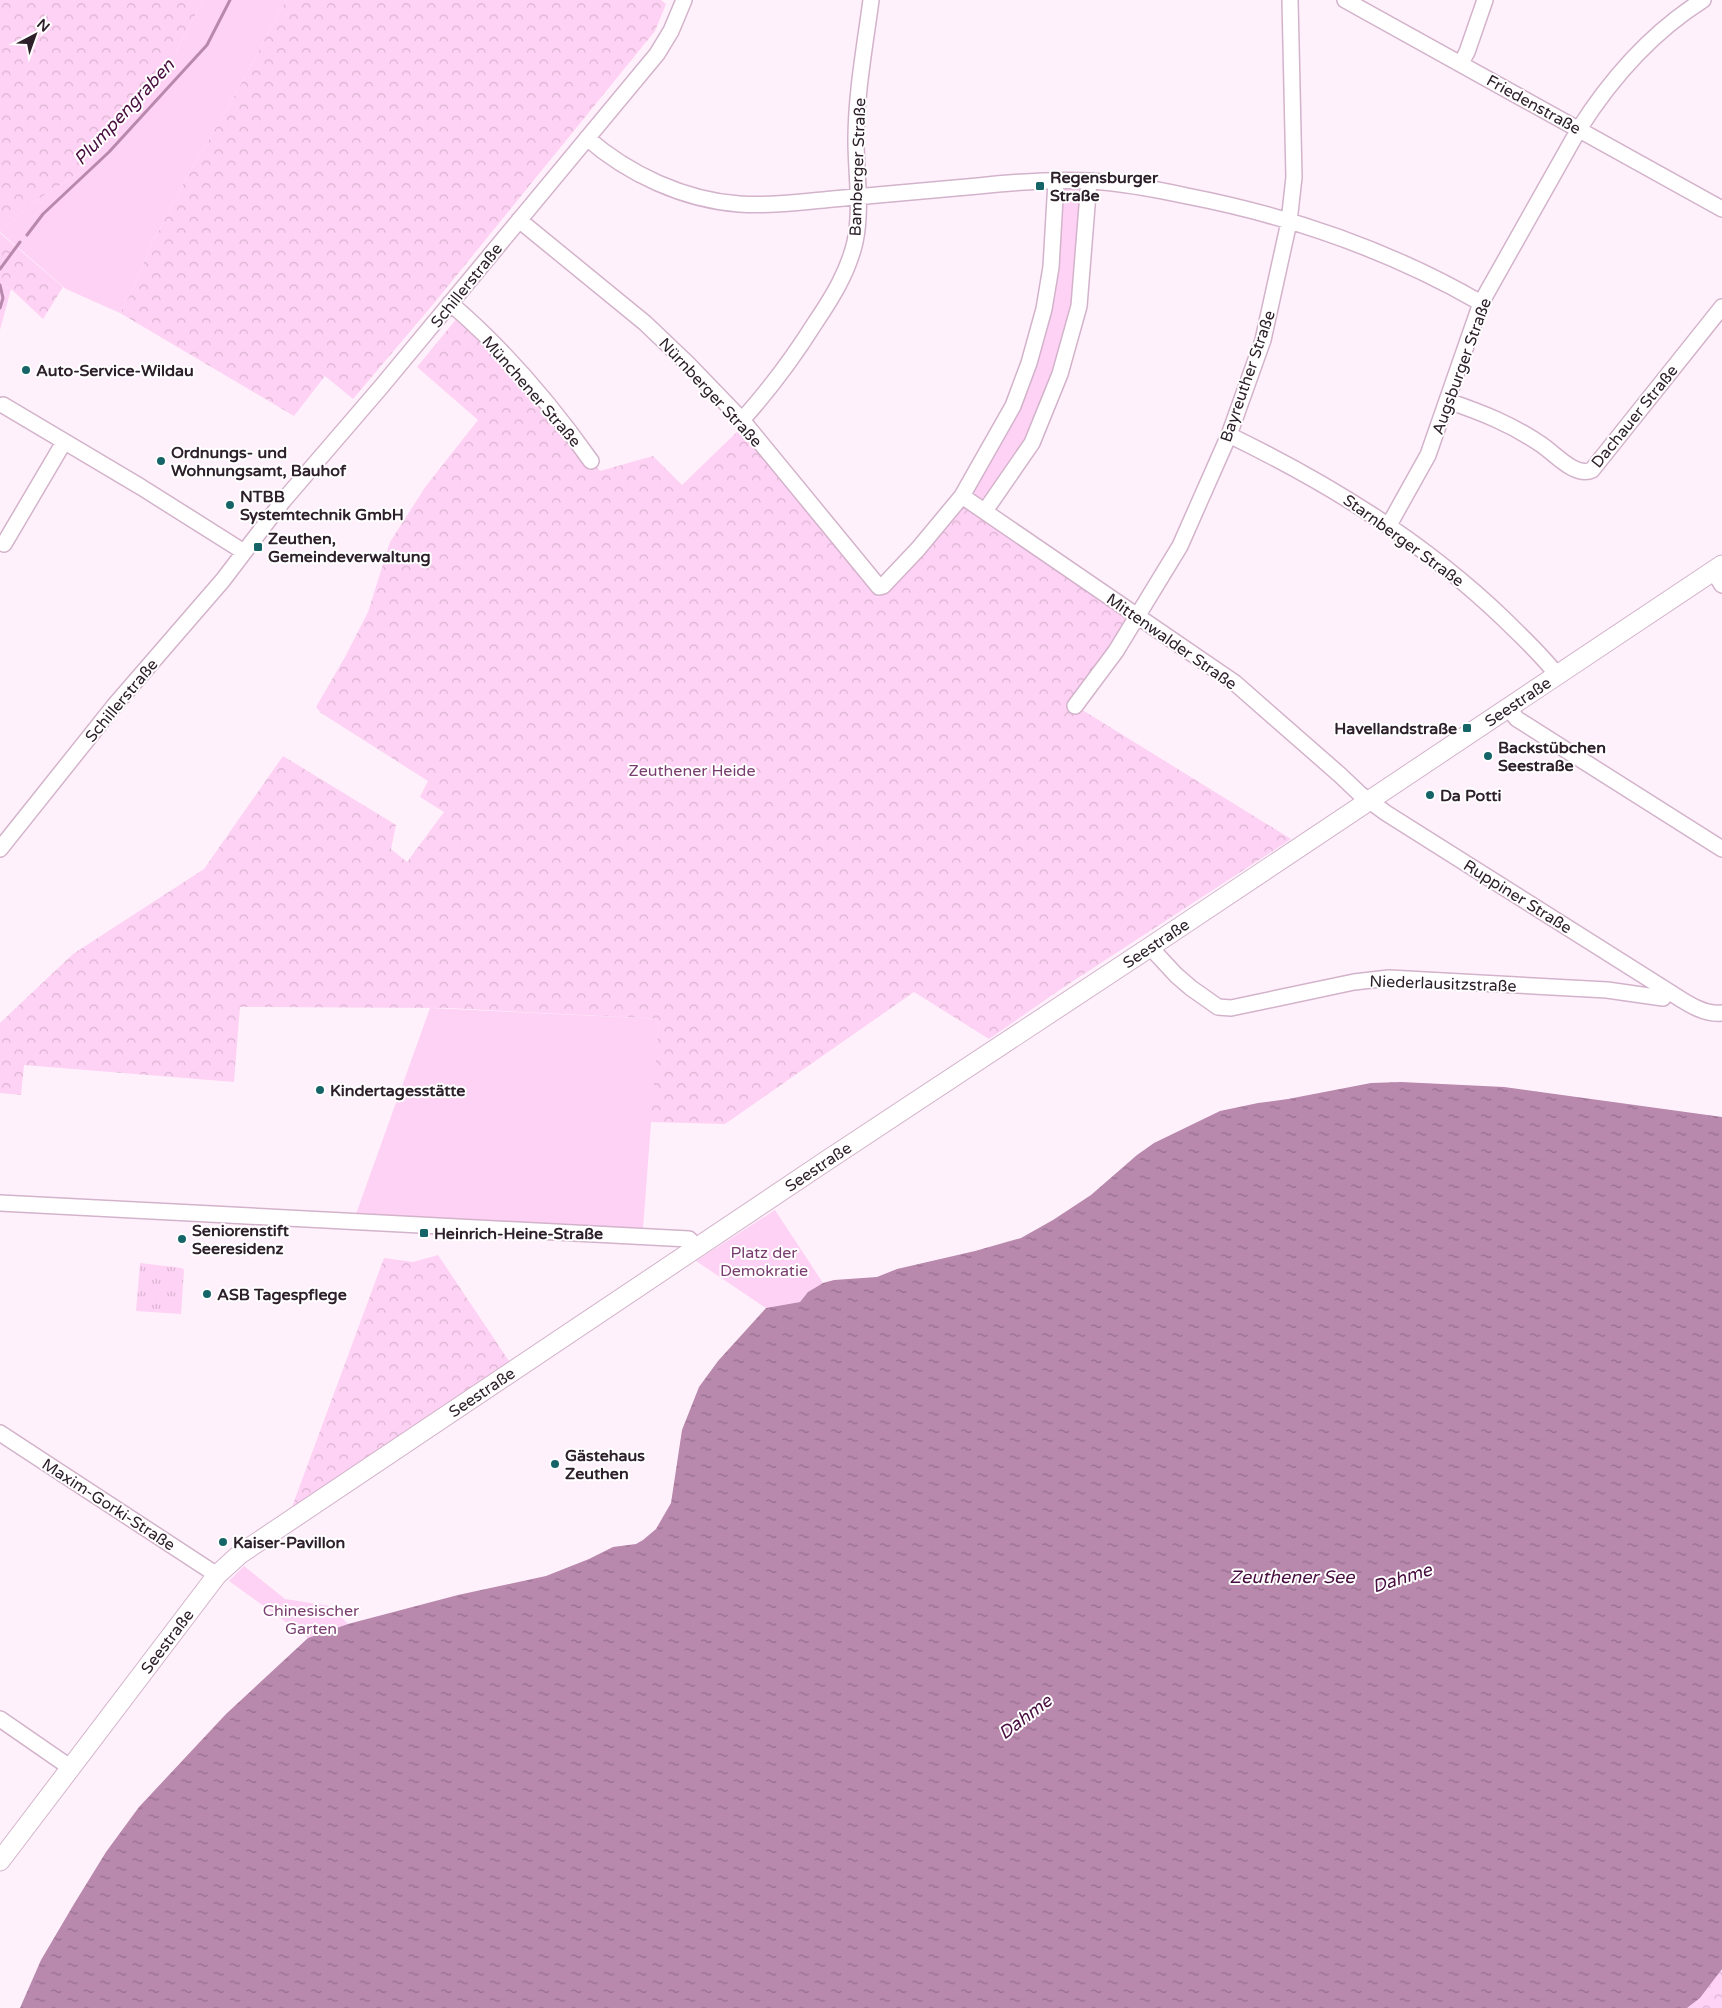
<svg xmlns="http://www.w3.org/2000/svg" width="1722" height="2008" font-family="'Varela Round',sans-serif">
<defs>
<pattern id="grass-tufts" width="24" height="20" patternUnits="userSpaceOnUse" patternTransform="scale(1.25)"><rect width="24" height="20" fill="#fed2f4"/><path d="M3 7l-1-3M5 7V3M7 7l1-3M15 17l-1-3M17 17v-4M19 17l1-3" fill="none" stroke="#dab4d1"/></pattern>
<pattern id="forest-crowns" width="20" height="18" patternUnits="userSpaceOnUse" patternTransform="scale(1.25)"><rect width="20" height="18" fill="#fed2f4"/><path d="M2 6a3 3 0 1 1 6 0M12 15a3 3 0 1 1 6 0" fill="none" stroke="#dab4d1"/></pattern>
<pattern id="water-ripples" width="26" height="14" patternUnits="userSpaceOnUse" patternTransform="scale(1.25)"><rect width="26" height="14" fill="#b888ad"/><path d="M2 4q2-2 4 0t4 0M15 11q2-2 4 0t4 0" fill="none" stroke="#966f8d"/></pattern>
</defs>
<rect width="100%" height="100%" fill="#fff1fb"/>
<!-- grass -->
<path fill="url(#grass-tufts)" d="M 140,1263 L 182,1268 L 184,1270 L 181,1314 L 136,1311 Z"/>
<!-- forest -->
<path fill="url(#forest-crowns)" d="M 0,0 L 203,0 L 166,71 L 106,143 L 79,173 L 34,202 L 0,232 Z
M 286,0 L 661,0 L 666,4 L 655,31 L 435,302 L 353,399 L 325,376 L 294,416 L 120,313 L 133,289 L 150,248 L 184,182 L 235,95 Z
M 0,233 L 63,287 L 43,319 L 11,289 L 0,284 Z
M 458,317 L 498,353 L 600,471 L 653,456 L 682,485 L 739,430 L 819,524 L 877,597 L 887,593 L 964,505 L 1130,620 L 1071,703 L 1291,839 L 1064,987 L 989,1039 L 914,992 L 725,1124 L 650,1122 L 659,1019 L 447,1008 L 240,1007 L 234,1082 L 24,1065 L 21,1095 L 0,1093 L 0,1023 L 73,954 L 204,869 L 283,756 L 396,825 L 391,849 L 407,862 L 444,812 L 420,797 L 428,781 L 321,713 L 316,707 L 345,657 L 368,612 L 390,542 L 426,486 L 478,420 L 417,367 Z
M 438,1255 L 509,1361 L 292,1507 L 384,1258 L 413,1262 Z
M 1722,1969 L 1722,2008 L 1687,2008 L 1700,1998 Z"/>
<!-- green -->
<path fill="#fed2f4" d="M 203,0 L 286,0 L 235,95 L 184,182 L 150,248 L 133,289 L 120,313 L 66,289 L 0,232 L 34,202 L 79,173 L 106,143 L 166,71 Z
M 1062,187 L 1084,187 L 1079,277 L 1059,363 L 1027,442 L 984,504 L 970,493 L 1024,387 Z
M 0,284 L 11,289 L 0,330 Z
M 430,1008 L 659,1019 L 643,1228 L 356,1214 Z
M 775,1210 L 823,1283 L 808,1292 L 800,1302 L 766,1308 L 696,1261 Z
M 244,1566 L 285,1599 L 330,1606 L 348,1624 L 308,1638 L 229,1581 Z"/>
<!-- water -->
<path fill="url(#water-ripples)" d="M 1401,1082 L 1504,1087 L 1722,1117 L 1722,1969 L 1700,1998 L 1687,2008 L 20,2008 L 41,1960 L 74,1904 L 106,1852 L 139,1807 L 226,1714 L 308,1638 L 348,1624 L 458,1595 L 546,1576 L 589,1559 L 613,1547 L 636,1544 L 643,1540 L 656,1529 L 671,1503 L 682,1430 L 699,1387 L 718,1361 L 766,1308 L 800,1302 L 808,1292 L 823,1283 L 834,1280 L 877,1277 L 897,1269 L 975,1251 L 1021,1238 L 1053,1220 L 1091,1195 L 1137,1155 L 1154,1143 L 1220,1111 L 1258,1103 L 1288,1099 L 1371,1083 Z"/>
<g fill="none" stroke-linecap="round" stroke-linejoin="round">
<!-- stream -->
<path stroke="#b888ad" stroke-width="3" d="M 27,235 L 43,214 L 109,152 L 207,45 L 230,0
M 0,269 L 20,242
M 0,285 L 3,298 L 0,308"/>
<defs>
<path id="minor" d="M 1345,0 L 1722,209
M 1461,63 L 1467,52 L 1485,0
M 587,138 C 628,174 684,200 739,204 C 771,206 802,202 833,199 C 881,195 929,190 978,186 C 1015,182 1053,179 1090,181 C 1123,183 1155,189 1187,196 C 1290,216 1391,251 1481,303
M 519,220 L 645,323 L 688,364 L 742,420 L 879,587 L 883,586 L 918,549 L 962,496 L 1013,406 L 1029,363 L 1044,309 L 1051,267 L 1056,181
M 450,303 C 504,349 550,403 591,461
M 1448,401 C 1483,413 1511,424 1542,445 C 1555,454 1576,478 1592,470 L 1722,307
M 3,405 L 141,487 L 244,552
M 742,420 C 769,390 793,358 815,323 C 832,298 848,272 855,242 C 862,208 856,174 856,140 C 856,93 865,46 871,0
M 1229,435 C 1330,484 1424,542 1505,620 C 1523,638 1542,655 1557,675
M 962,496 L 1235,683 L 1340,775 L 1360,794 L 1386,813 L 1668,991 C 1684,1001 1702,1015 1722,1013
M 985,511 L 1032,443 L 1060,374 L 1079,306 L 1089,181
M 1389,525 L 1428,455 L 1481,303 L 1579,129 C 1612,77 1651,33 1703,0
M 4,544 L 64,442
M 1713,571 L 1722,585
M 1075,706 L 1116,651 L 1180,546 L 1229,435 L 1263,340 L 1289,222 L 1294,177 L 1290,0
M 1508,708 L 1517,719 L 1722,849
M 0,849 L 114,706 L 223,580 L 283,501 L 381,387 L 657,54 L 671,31 L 684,0
M 1150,947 L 1176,975 L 1191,988 L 1218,1007 L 1231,1008 L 1354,982 L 1389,978 L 1607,990 L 1663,998 L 1668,991
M 0,1203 L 689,1239 L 696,1247
M 0,1433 L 217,1575
M 0,1719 L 71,1768"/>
<g id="major">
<path id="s1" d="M 0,1861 L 217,1575 L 240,1554 L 826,1161 L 1150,947 L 1722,565"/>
</g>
</defs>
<!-- minor casing -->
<use href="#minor" stroke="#d3b3cb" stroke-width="18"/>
<!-- major casing -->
<use href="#major" stroke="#d3b3cb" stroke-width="21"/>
<!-- minor -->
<use href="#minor" stroke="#fff" stroke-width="15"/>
<!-- major -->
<use href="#major" stroke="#fff" stroke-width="19"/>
</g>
<!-- markers -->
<g fill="#156467" stroke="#fff" stroke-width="2">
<rect x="1035" y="181" width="10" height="10" rx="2.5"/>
<circle cx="26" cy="370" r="5"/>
<circle cx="161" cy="461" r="5"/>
<circle cx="230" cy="505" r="5"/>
<rect x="253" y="542" width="10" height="10" rx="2.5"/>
<rect x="1462" y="723" width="10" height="10" rx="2.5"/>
<circle cx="1488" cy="756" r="5"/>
<circle cx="1430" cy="795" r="5"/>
<circle cx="320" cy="1090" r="5"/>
<rect x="419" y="1228" width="10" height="10" rx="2.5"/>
<circle cx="182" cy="1239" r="5"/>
<circle cx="207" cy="1294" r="5"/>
<circle cx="555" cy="1464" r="5"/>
<circle cx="223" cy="1542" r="5"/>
</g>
<g text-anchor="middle" stroke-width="4" stroke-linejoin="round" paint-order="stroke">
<!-- street labels -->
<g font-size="16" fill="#2d202a" stroke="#fff">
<text transform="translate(1534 104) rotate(29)" y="6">Friedenstraße</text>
<text transform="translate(857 167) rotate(-88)" y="6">Bamberger Straße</text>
<text transform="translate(466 285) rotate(-51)" y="6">Schillerstraße</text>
<text transform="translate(1461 366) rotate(-70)" y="6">Augsburger Straße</text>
<text transform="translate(1247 376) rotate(-71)" y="6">Bayreuther Straße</text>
<text transform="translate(532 391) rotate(49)" y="6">Münchener Straße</text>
<text transform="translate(711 392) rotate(47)" y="6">Nürnberger Straße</text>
<text transform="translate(1634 416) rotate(-51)" y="6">Dachauer Straße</text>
<text transform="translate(1404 540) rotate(36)" y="6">Starnberger Straße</text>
<text transform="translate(1172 641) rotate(35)" y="6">Mittenwalder Straße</text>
<text transform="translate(121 700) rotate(-50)" y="6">Schillerstraße</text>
<text dy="6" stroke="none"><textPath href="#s1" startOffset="1926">Seestraße</textPath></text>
<text transform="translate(1518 896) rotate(32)" y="6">Ruppiner Straße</text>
<text dy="6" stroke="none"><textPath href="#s1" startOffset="1491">Seestraße</textPath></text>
<text transform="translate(1443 983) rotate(2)" y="6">Niederlausitzstraße</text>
<text dy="6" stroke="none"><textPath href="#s1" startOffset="1086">Seestraße</textPath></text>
<text dy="6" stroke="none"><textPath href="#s1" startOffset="681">Seestraße</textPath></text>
<text transform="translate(109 1504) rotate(33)" y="6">Maxim-Gorki-Straße</text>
<text dy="6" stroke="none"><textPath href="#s1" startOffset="276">Seestraße</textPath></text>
</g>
<!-- poi labels -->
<g font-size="16" font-weight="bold" fill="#2d202a" stroke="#fff" text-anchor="start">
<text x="1050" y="183">Regensburger<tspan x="1050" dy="18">Straße</tspan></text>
<text x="36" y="376">Auto-Service-Wildau</text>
<text x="171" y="458">Ordnungs- und<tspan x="171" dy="18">Wohnungsamt, Bauhof</tspan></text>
<text x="240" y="502">NTBB<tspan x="240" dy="18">Systemtechnik GmbH</tspan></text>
<text x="268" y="544">Zeuthen,<tspan x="268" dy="18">Gemeindeverwaltung</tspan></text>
<text x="1457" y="734" text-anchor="end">Havellandstraße</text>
<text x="1498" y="753">Backstübchen<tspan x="1498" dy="18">Seestraße</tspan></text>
<text x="1440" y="801">Da Potti</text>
<text x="330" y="1096">Kindertagesstätte</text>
<text x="192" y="1236">Seniorenstift<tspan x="192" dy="18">Seeresidenz</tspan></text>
<text x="434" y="1239">Heinrich-Heine-Straße</text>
<text x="217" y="1300">ASB Tagespflege</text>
<text x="565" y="1461">Gästehaus<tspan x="565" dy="18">Zeuthen</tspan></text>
<text x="233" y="1548">Kaiser-Pavillon</text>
</g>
<!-- park labels -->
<g font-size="16" fill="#7a3d6f" stroke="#fff">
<text x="692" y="776">Zeuthener Heide</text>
<text x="764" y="1258">Platz der<tspan x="764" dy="18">Demokratie</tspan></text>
<text x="311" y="1616">Chinesischer<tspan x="311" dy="18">Garten</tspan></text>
</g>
<!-- water labels -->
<g font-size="18" font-style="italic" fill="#480e40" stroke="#fff">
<text transform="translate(124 112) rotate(-47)" y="6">Plumpengraben</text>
<text x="1292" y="1583">Zeuthener See</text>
<text transform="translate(1402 1578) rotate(-17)" y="6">Dahme</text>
<text transform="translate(1025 1717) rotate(-37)" y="6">Dahme</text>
</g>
</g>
<!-- north arrow -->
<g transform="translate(35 35) rotate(41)" stroke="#ffffff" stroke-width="4" paint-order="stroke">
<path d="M0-4L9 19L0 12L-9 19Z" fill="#2d202a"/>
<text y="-8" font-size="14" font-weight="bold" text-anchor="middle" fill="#2d202a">N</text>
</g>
</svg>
